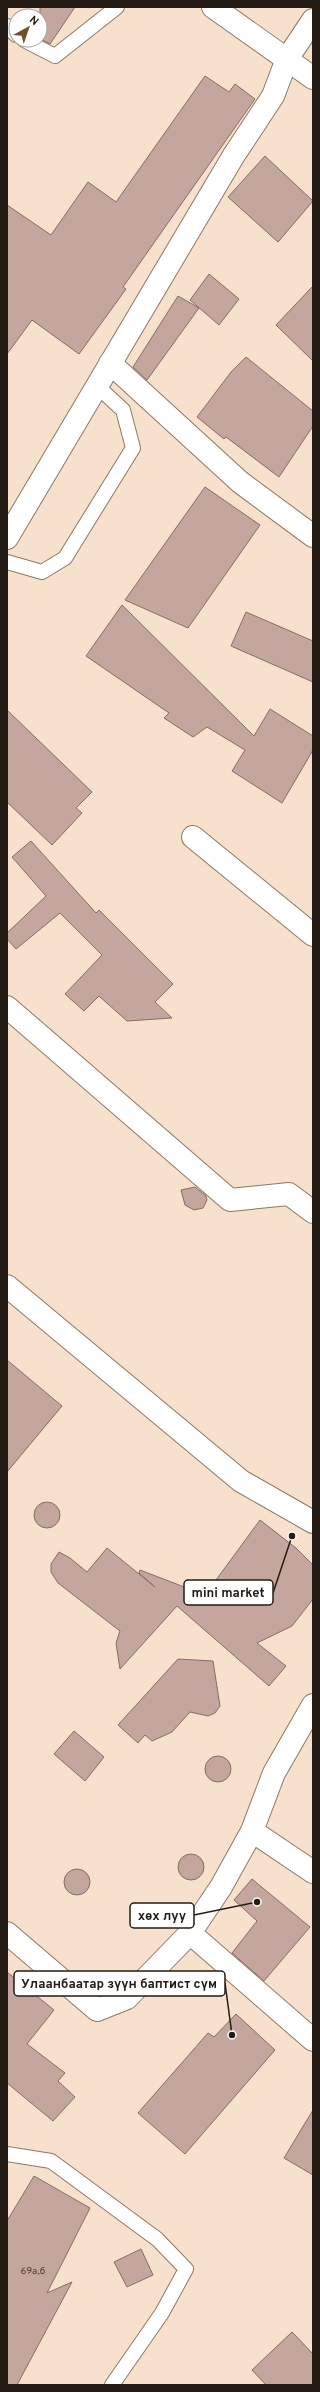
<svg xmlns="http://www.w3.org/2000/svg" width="320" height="2392" font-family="Overpass,sans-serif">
<rect width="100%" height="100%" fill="#f8e1cc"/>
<!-- building -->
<path fill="#c4a69e" stroke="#886c65" d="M 40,7 L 75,7 L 50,44 L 40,39 Z
M 205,76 L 229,92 L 235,84 L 255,99 L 123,287 L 126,289 L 79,354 L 32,320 L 7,354 L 7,205 L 51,235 L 88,182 L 116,202 Z
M 265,156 L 313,201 L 278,242 L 228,197 Z
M 209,274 L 239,299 L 219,325 L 190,300 Z
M 313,286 L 313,361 L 276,325 Z
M 178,296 L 199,308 L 147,380 L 133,367 Z
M 246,357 L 313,411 L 313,426 L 279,477 L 226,437 L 224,439 L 197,417 L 231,372 Z
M 205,487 L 260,525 L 188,628 L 125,600 Z
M 122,605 L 254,736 L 270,709 L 313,736 L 313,750 L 282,803 L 232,771 L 245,750 L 207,727 L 193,737 L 164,718 L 169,713 L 86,656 Z
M 246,612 L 313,641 L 313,682 L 231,646 Z
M 7,710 L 92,792 L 76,808 L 82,813 L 52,845 L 7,802 Z
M 31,841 L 96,913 L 99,910 L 173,984 L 155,1002 L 172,1018 L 127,1021 L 99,996 L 84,1011 L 65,994 L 102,955 L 60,913 L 16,949 L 7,939 L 7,933 L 46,896 L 12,857 Z
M 195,1187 L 206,1196 L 207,1200 L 203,1208 L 194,1210 L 185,1205 L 181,1190 Z
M 7,1360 L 62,1406 L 7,1472 Z
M34 1515a13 13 0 1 1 26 0a13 13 0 1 1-26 0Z
M 260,1520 L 296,1548 L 313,1565 L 313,1599 L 292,1626 L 257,1643 L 286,1666 L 269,1686 L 177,1606 L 120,1669 L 116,1643 L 120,1631 L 58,1583 L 51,1572 L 51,1564 L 59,1552 L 70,1558 L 87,1572 L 107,1548 L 155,1587 L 139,1573 L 140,1570 L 205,1595 Z
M 178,1659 L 213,1661 L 220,1706 L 215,1713 L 208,1716 L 190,1712 L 172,1732 L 152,1741 L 145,1735 L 138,1743 L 118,1725 Z
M 74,1731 L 104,1757 L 85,1781 L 54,1754 Z
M205 1769a13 13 0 1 1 26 0a13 13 0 1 1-26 0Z
M178 1867a13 13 0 1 1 26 0a13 13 0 1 1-26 0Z
M64 1882a13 13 0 1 1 26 0a13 13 0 1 1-26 0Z
M 252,1879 L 310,1927 L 264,1981 L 232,1953 L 257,1921 L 234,1900 Z
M 7,1972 L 54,2010 L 27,2044 L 65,2073 L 58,2081 L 75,2097 L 53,2121 L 7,2083 Z
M 236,2014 L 275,2050 L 185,2154 L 138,2113 L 208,2033 L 214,2037 Z
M 313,2110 L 313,2175 L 284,2158 Z
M 34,2176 L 90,2208 L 47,2293 L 72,2282 L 17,2385 L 7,2385 L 7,2221 Z
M 141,2249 L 153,2275 L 127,2287 L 114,2262 Z
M 292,2332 L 313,2354 L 313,2385 L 266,2385 L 252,2370 Z"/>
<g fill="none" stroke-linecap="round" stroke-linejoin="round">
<defs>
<path id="lane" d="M 7,26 L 16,35
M 24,40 L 55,56 L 117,7
M 7,562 L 42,572 L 65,558 L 133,448 L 123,410 L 97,386
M 7,2154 L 51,2161 L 157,2239 L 186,2269 L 162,2313 L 112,2385"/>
<path id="street" d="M 110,363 L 240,482 L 313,536
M 7,538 L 234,155 L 273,96 L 287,59
M 193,837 L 313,935
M 7,1007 L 230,1200 L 289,1194 L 313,1212
M 7,1286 L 241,1481 L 313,1522
M 252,1831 L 313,1872
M 7,1933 L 97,2010 L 127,1998 L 190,1933 L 221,1887 L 252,1831 L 274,1773 L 313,1705
M 190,1933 L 313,2040"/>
<path id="secondary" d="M 287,59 L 313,20"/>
<path id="primary" d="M 213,7 L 313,78"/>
</defs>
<!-- lane casing -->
<use href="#lane" stroke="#8d7866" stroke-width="16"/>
<!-- street casing -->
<use href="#street" stroke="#8d7866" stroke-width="24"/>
<!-- secondary casing -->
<use href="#secondary" stroke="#8d7866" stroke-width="24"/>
<!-- primary casing -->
<use href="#primary" stroke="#8d7866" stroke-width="24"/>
<!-- lane -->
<use href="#lane" stroke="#fff" stroke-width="14"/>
<!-- street -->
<use href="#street" stroke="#fff" stroke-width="22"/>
<!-- secondary -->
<use href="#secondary" stroke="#fff" stroke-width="22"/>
<!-- primary -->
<use href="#primary" stroke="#fff" stroke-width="22"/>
</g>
<g text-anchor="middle" stroke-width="4" stroke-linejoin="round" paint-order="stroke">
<!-- number labels -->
<g font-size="10" fill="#4c3e36">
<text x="33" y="2274">69a,б</text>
</g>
</g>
<!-- callouts -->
<path fill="none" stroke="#241c14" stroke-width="1.5" d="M292 1536L273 1593M257 1902L194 1915M232 2035L225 1983"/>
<g fill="#241c14" stroke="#fff" stroke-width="1.5">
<circle cx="292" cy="1536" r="4"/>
<circle cx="257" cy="1902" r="4"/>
<circle cx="232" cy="2035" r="4"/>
</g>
<g fill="#fff" stroke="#241c14" stroke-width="1.5">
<rect x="184" y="1580" width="89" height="25" rx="4"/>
<rect x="130" y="1903" width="64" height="25" rx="4"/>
<rect x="14" y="1971" width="211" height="25" rx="4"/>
</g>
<g font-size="13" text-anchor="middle" font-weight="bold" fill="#241c14">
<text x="228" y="1597">mini market</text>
<text x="162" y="1920">хөх луу</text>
<text x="119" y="1988">Улаанбаатар зүүн баптист сүм</text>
</g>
<!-- border -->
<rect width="320" height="2392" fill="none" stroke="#241c14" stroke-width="16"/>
<!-- north arrow -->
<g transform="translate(28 28) rotate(40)"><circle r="19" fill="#ffffff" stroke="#a7a4a1"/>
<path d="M0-3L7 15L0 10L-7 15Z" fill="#6e5124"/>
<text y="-6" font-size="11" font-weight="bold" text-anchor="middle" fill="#241c14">N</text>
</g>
</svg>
